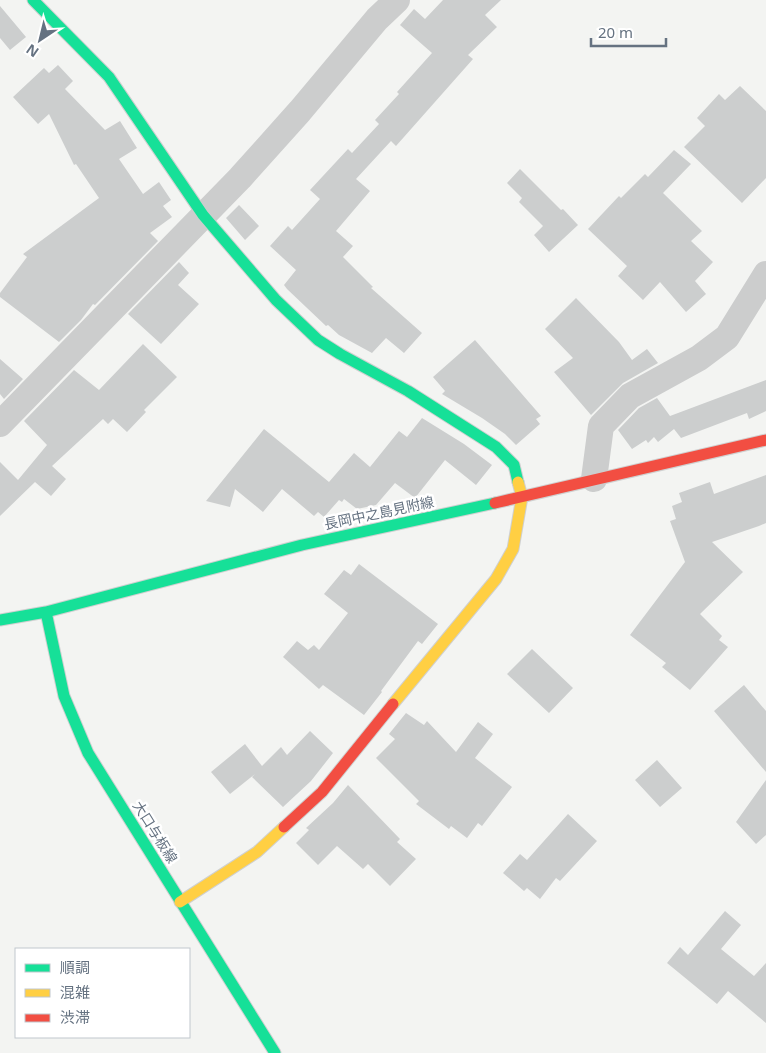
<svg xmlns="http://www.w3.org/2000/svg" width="766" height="1053" font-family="'Noto Sans','Noto Sans JP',sans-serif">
<rect width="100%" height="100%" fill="#f3f4f2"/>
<!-- building -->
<path fill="#cccece" d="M 443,0 L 501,0 L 485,15 L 497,27 L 468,55 L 473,59 L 396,146 L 391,141 L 356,179 L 370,191 L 336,231 L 353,246 L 343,257 L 373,287 L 371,288 L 422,333 L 404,353 L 386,338 L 372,353 L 339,335 L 328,325 L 326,326 L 287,289 L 284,285 L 296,270 L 270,246 L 288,226 L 292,230 L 320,199 L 310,190 L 348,149 L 352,153 L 379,124 L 375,120 L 399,94 L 397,92 L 432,53 L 400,25 L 414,9 L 425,19 Z
M 0,6 L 26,37 L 10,50 L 0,38 Z
M 58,65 L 73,81 L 65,89 L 105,130 L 120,121 L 137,148 L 119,159 L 143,194 L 159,182 L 171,200 L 163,206 L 172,217 L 150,233 L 158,241 L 95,305 L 93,304 L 81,320 L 59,342 L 0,297 L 0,293 L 27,257 L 23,254 L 99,198 L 76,164 L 74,165 L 49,114 L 38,124 L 13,97 L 44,68 L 49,73 Z
M 740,86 L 766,111 L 766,178 L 742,203 L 684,147 L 705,126 L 697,118 L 719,94 L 725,100 Z
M 674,150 L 691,164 L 663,193 L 702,231 L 691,241 L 713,262 L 695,281 L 706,294 L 686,312 L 660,282 L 643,300 L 618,276 L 627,266 L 588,229 L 619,196 L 621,198 L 645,174 L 648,177 Z
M 520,169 L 561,210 L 563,209 L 578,225 L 549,252 L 534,235 L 543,226 L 519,202 L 522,198 L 507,183 Z
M 239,205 L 259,226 L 245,240 L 226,218 Z
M 179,262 L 189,273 L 178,285 L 199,304 L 161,344 L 128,314 Z
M 576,298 L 619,342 L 632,360 L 647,349 L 658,363 L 623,383 L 591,415 L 554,372 L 573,358 L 545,329 Z
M 475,340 L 541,416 L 536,419 L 540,424 L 516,445 L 505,434 L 482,418 L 442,394 L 445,391 L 433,377 Z
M 143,344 L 177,377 L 144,410 L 146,412 L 127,432 L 113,419 L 108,424 L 103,419 L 52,466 L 66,479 L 51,496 L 35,482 L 0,516 L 0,462 L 18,480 L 47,445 L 24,421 L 74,370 L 99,390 Z
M 0,359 L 23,379 L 4,399 L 0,394 Z
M 766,380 L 766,411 L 749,419 L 747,413 L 681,438 L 674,429 L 658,442 L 654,437 L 648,443 L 646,440 L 632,449 L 618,430 L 639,408 L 657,398 L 670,416 Z
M 422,418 L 464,444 L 492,465 L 476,485 L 445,460 L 415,498 L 395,483 L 376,505 L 357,509 L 344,499 L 342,502 L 339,500 L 324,517 L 318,512 L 314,516 L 282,489 L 263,512 L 235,489 L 230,507 L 206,501 L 264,429 L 329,482 L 354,453 L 370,467 L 399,431 L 407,437 Z
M 766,475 L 766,523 L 759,526 L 712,542 L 743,572 L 700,614 L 722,636 L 719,640 L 728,647 L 690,690 L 662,667 L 666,663 L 630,635 L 685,562 L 670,521 L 676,519 L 672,506 L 682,502 L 679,493 L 710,482 L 714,494 Z
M 359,564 L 438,624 L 422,644 L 418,641 L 381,691 L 382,692 L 364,715 L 323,685 L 319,689 L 283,657 L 297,641 L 308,650 L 314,645 L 319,650 L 348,613 L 324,594 L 344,570 L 351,575 Z
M 532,649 L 573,688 L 549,713 L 507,674 Z
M 744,685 L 766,711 L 766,772 L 714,711 Z
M 406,713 L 424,725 L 427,721 L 456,752 L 478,722 L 493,734 L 475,758 L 512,787 L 482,826 L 478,823 L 467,838 L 451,826 L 449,829 L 416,804 L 419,801 L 376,758 L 395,739 L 389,734 Z
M 310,731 L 333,753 L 311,781 L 283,807 L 252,777 L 255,774 L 230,794 L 211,772 L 245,744 L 262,766 L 281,747 L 287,755 Z
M 657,760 L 682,788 L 660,807 L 635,780 Z
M 766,780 L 766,835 L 756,844 L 736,822 Z
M 348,785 L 400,839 L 397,842 L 416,859 L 390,886 L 368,864 L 363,869 L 337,846 L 318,865 L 296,843 L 309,830 L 306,828 L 333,803 Z
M 568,814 L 597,841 L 560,881 L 556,878 L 540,899 L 527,888 L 524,891 L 503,873 L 520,854 L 527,860 Z
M 725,911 L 741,925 L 721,949 L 754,976 L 766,963 L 766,1023 L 728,991 L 717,1004 L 667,963 L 680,947 L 688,955 Z"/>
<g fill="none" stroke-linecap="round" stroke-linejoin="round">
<defs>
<path id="fast" d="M 33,0 L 109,77 L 203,215 L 276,300 L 318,340 L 340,354 L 408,391 L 496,447 L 514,465 L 518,482
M 46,612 L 64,696 L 88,753 L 275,1053
M 0,620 L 46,612 L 302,545 L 495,503"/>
<path id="slow" d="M 393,704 L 496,579 L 513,549 L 522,497 L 518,482
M 180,902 L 257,852 L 284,827"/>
<path id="jam" d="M 495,503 L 766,440
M 284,827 L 322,792 L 393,704"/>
</defs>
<!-- fast casing -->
<use href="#fast" stroke="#cfd0d0" stroke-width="13"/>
<!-- slow casing -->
<use href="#slow" stroke="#cfd0d0" stroke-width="13"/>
<!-- jam casing -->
<use href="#jam" stroke="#cfd0d0" stroke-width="13"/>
<!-- street -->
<path stroke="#cccdcd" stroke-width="26" d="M 0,424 L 240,178 L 300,111 L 377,19 L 397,0
M 594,479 L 601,426 L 630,396 L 699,358 L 727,337 L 766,274"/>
<!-- fast -->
<use href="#fast" stroke="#16e098" stroke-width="11"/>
<!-- slow -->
<use href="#slow" stroke="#ffcf43" stroke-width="11"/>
<!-- jam -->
<use href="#jam" stroke="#f24e42" stroke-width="11"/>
</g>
<g text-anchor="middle" stroke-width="5" stroke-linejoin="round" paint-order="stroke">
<!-- street labels -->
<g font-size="14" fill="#657281" stroke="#fff">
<text transform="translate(379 513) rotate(-12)" y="5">長岡中之島見附線</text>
<text transform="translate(155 832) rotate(58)" y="5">大口与板線</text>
</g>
</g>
<!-- legend -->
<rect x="15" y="948" width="175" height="90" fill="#ffffff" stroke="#c1c7cd"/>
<rect x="25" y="964" width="25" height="8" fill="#16e098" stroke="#c1c7cd"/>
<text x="60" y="973" font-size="15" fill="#657281">順調</text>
<rect x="25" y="989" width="25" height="8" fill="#ffcf43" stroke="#c1c7cd"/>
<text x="60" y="998" font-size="15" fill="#657281">混雑</text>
<rect x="25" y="1014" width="25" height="8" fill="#f24e42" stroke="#c1c7cd"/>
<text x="60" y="1023" font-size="15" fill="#657281">渋滞</text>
<!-- north arrow -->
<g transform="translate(40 40) rotate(215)" stroke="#ffffff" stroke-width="4" paint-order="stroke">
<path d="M0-4L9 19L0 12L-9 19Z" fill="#657281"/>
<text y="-8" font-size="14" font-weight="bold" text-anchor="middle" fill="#657281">N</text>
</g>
<!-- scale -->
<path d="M591 38v8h75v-8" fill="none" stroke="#657281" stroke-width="2.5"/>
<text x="598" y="38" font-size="15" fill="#657281" stroke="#ffffff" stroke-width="4" paint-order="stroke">20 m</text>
</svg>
